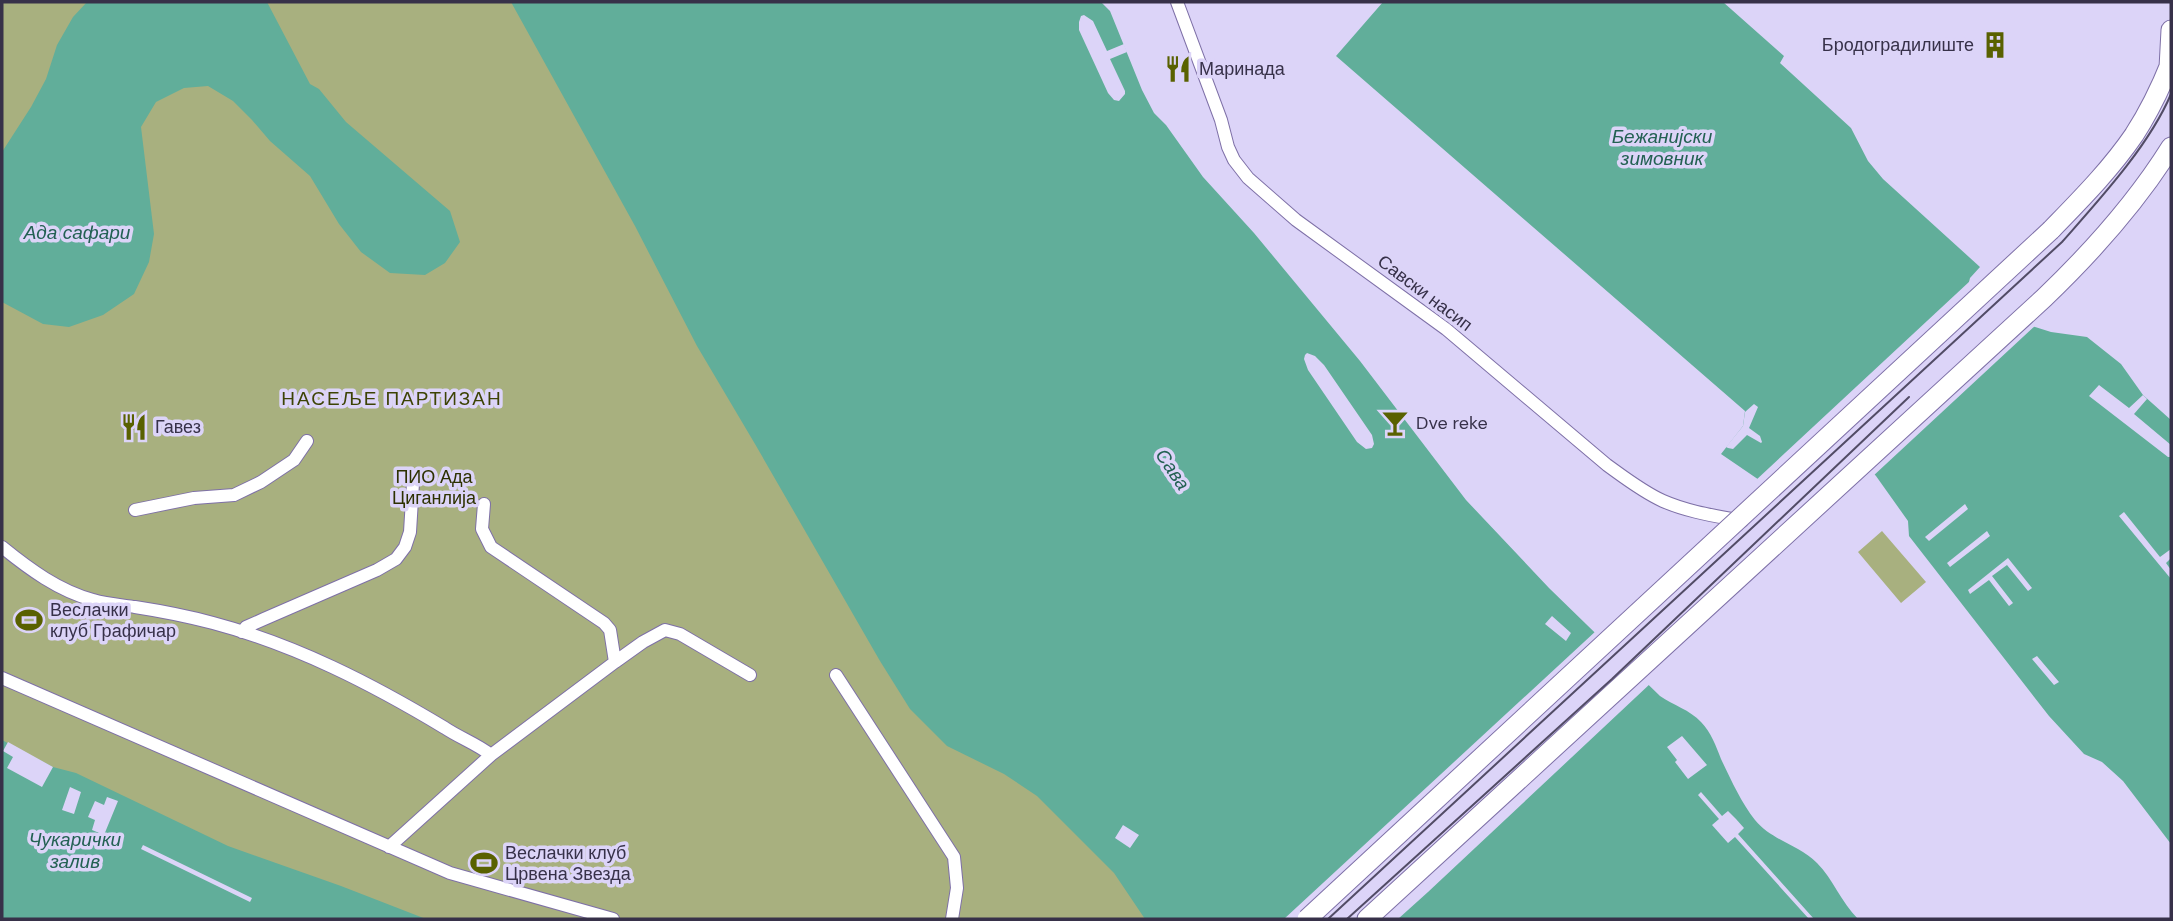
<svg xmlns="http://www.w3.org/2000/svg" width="2173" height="921" font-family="'DM Sans',sans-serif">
<rect width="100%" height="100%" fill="#dcd4f8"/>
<!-- green -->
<path fill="#a8b07f" d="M 2,2 L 625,2 L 1251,919 L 2,919 Z
M 1882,531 L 1926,582 L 1901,603 L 1858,552 Z"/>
<!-- water -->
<path fill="#61ae9a" d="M 87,2 L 267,2 L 310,84 L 319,89 L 346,122 L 450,211 L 460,242 L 445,263 L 425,275 L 390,273 L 361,252 L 339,224 L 310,176 L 270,141 L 252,120 L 233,101 L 208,86 L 184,88 L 156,102 L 141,127 L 154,234 L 149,262 L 134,294 L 103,315 L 69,327 L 43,324 L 2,302 L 2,152 L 31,107 L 46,79 L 57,45 L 73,17 Z
M 511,2 L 1101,2 L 1110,11 L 1142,90 L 1154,113 L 1166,125 L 1203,177 L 1254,233 L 1360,361 L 1466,500 L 1549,588 L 1660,696 C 1673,705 1690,710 1701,722 C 1711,732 1716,746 1721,759 C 1731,780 1741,802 1755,820 C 1771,840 1799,845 1817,863 C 1833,879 1841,902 1858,919 L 1145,919 L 1114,873 L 1037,796 L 1004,774 L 947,746 L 910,709 L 880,661 L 755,444 L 697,346 L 635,226 Z
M 1383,2 L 1723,2 L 1784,56 L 1780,63 L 1851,128 L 1868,161 L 1883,179 L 1980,267 L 1970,278 L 1965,298 L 1975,308 L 2051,332 L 2087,337 L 2121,364 L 2143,395 L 2171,420 L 2171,844 L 2123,781 L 2102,762 L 2084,754 L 2049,716 L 1909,536 L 1908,521 L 1876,476 L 1865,464 L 1835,441 L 1765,484 L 1721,454 L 1743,426 L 1745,411 L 1336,56 Z
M 2,740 L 53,767 L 76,773 L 228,846 L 341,886 L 426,919 L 2,919 Z"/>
<!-- pier -->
<path fill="#dcd4f8" d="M 1084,15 L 1093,21 L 1107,51 L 1124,44 L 1127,52 L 1110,59 L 1125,91 L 1125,94 L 1119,101 L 1114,100 L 1108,93 L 1079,30 L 1079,22 L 1081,16 Z
M 1984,268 L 1973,279 L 1969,298 L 1976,305 L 2037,324 L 1872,477 L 1863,466 L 1833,444 L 1764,487 L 1755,481 Z
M 1307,353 L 1315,356 L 1324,365 L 1372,435 L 1374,444 L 1372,448 L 1366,449 L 1357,442 L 1308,370 L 1304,359 L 1305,355 Z
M 2099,385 L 2129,408 L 2143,395 L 2147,399 L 2134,414 L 2171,445 L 2171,457 L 2168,457 L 2089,396 Z
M 1754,404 L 1758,407 L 1749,428 L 1760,436 L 1762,442 L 1761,443 L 1747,435 L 1733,449 L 1728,448 L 1726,447 L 1743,426 L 1745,412 Z
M 1965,504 L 1968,509 L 1929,541 L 1925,537 Z
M 2124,512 L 2160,557 L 2171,549 L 2171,558 L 2166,563 L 2171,570 L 2171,579 L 2119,516 Z
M 1987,531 L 1990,536 L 1950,567 L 1947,563 Z
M 2008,558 L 2032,588 L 2028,591 L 2007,565 L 1992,576 L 2013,603 L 2009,606 L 1989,580 L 1970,594 L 1968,590 Z
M 1552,616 L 1571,633 L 1566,641 L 1545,624 Z
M 1597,630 L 1651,683 L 1428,892 L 1398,919 L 1284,919 Z
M 2037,656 L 2059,682 L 2054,685 L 2032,659 Z
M 1682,736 L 1707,765 L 1688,779 L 1675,762 L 1677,760 L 1667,747 Z
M 8,742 L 53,767 L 42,787 L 7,768 L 13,757 L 3,751 Z
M 70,787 L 81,792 L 74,814 L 62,810 Z
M 1701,792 L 1722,816 L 1728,811 L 1736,819 L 1744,828 L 1738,834 L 1814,919 L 1809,919 L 1735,837 L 1728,843 L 1712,825 L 1719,819 L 1698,795 Z
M 107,797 L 118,801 L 104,835 L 92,830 L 95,820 L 88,817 L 95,801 L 104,805 Z
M 1123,825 L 1139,835 L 1130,848 L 1115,838 Z
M 143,845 L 252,898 L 250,902 L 141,849 Z"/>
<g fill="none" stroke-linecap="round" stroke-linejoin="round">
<defs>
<path id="street" d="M 1177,2 L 1221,120 L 1228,147 L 1234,160 L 1248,178 L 1296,220 L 1446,329 L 1607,465 C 1625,478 1643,492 1663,501 C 1688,512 1716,516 1742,521
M 484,504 L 482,529 L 491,547 L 604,623 L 610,630 L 615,662
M 135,510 L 194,498 L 234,495 L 261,482 L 294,460 L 307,441
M 2,547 C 29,569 59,591 93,600 C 106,604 121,605 135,607 C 161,611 187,616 213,623 C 296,645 372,684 445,728 C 460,738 477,744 491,755 L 615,662 L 643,642 L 665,630 L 680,634 L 750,675
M 242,632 L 246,627 L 264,619 L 377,570 L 396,559 L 405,547 L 410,532 L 413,483
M 836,675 L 954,857 L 957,888 L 952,919
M 2,678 L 450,873 L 613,919
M 389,847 L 491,755"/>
<path id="primary" d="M 2169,68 L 2171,30
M 2051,230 C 2080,200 2110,170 2134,135 C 2149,112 2161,87 2171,62
M 1367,919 L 2044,298 C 2092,252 2136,203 2171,147"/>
</defs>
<!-- street casing -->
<use href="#street" stroke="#7e70a7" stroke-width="14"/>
<!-- primary casing -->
<use href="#primary" stroke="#7e70a7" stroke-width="21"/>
<!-- street -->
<use href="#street" stroke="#fff" stroke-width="12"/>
<!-- primary -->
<use href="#primary" stroke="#fff" stroke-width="19"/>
<!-- tram -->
<path stroke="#524c66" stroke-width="2" d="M 1328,919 L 2062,242 C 2099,200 2149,146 2171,94
M 1347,919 L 1612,679 L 1909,397"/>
<defs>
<path id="primary-bridge" d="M 1307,919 L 2051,230"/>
</defs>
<!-- primary-bridge casing -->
<use href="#primary-bridge" stroke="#7e70a7" stroke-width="21" stroke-linecap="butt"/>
<!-- primary-bridge -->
<use href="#primary-bridge" stroke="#fff" stroke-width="19"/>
</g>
<!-- icons -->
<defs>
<symbol id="building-bare" viewBox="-9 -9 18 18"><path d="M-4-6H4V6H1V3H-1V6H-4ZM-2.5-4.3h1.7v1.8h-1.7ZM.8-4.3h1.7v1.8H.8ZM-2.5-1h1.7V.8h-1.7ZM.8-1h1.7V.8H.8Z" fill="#596100" stroke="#dcd4f8" stroke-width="2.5" paint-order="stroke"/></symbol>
<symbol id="restaurant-bare" viewBox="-9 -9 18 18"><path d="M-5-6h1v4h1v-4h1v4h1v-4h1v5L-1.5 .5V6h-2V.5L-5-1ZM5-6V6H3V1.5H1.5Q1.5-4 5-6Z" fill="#596100" stroke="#dcd4f8" stroke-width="2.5" paint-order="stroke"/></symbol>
<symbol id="bar-bare" viewBox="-9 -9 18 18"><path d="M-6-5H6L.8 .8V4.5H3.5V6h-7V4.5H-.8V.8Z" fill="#596100" stroke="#dcd4f8" stroke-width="2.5" paint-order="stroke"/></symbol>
<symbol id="stadium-bare" viewBox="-9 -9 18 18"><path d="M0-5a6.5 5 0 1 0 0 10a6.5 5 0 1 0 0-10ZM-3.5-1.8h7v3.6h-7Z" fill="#596100" stroke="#dcd4f8" stroke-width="2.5" paint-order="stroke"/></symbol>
</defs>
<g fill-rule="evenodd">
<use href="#building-bare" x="1976" y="26" width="38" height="38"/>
<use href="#restaurant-bare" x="1159" y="50" width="38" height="38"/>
<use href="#bar-bare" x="1376" y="404" width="38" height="38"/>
<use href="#restaurant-bare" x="115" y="408" width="38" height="38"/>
<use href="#stadium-bare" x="10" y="601" width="38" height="38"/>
<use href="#stadium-bare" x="465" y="844" width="38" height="38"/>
</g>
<g text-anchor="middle" stroke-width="7" stroke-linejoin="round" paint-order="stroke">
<!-- poi labels -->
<g font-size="18" fill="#373149" stroke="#dcd4f8" text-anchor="start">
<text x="1974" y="51" text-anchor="end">Бродоградилиште</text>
<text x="1199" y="75">Маринада</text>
<text x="1416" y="429">Dve reke</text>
<text x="155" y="433">Гавез</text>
<text x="50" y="616">Веслачки<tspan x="50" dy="21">клуб Графичар</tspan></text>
<text x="505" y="859">Веслачки клуб<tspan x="505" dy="21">Црвена Звезда</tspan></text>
</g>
<!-- street labels -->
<g font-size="18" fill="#373149" stroke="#dcd4f8">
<text transform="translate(1425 293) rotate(37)" y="6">Савски насип</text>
</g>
<!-- park labels -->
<g font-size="18" fill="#2d3101" stroke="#dcd4f8">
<text x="434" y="483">ПИО Ада<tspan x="434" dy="21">Циганлија</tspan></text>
</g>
<!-- water labels -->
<g font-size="19" font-style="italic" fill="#236153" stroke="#dcd4f8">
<text x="1662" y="143">Бежанијски<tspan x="1662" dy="22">зимовник</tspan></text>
<text x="77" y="239">Ада сафари</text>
<text transform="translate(1173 469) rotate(56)" y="7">Сава</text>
<text x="75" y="846">Чукарички<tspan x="75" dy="22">залив</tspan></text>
</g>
<!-- neighbourhood labels -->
<g font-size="19" letter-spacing="2" fill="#3d4305" stroke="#dcd4f8">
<text x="392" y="405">НАСЕЉЕ ПАРТИЗАН</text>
</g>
</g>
<!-- border -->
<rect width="2173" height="921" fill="none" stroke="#373149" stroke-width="7"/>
</svg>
